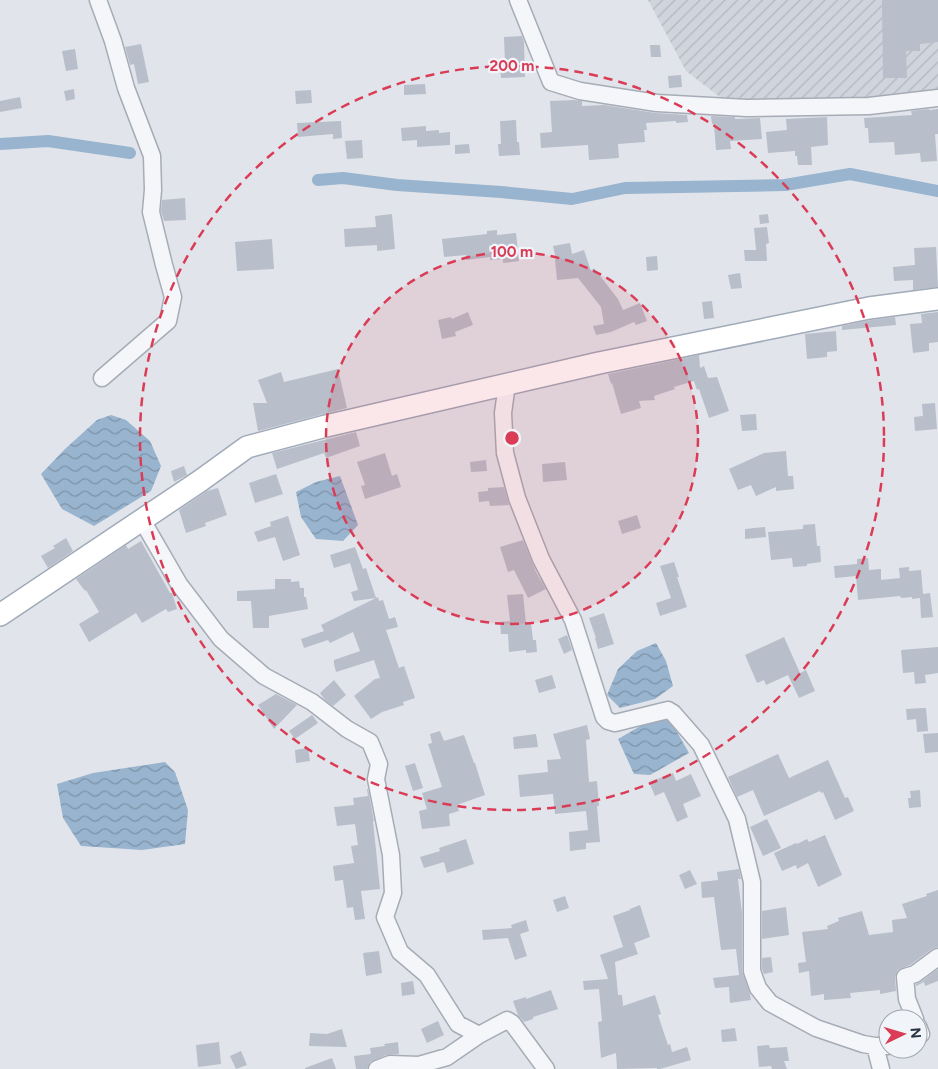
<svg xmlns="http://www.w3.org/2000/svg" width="938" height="1069" font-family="Figtree,sans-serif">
<defs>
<pattern id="industrial-furrows" width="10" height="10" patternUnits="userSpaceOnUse" patternTransform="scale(1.25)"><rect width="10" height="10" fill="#cfd4dd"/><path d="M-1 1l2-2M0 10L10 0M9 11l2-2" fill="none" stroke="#b2b6bf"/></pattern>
<pattern id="water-waves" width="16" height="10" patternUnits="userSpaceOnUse" patternTransform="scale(1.25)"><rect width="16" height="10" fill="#99b4ce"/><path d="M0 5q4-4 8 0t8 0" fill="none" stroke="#7d93a9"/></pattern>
</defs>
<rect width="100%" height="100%" fill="#e1e5eb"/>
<!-- industrial -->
<path fill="url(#industrial-furrows)" d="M 648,0 L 938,0 L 938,93 L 832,102 L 721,98 L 686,71 Z"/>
<!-- water -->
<path fill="url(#water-waves)" d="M 111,415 L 126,420 L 150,441 L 161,466 L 151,491 L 94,526 L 62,509 L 41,474 L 65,449 L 97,420 Z
M 340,476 L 358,525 L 343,541 L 316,539 L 301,517 L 296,492 L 316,482 Z
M 656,643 L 666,661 L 673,686 L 655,699 L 620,708 L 607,695 L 618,669 L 637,651 Z
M 665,718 L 673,725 L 689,753 L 650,775 L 634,774 L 618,739 L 644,724 Z
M 165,762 L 175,772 L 188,810 L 185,844 L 142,850 L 81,846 L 63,818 L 57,784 L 93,773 Z"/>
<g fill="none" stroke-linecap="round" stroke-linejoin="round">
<!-- canal -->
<path stroke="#99b4ce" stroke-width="12" d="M 0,144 L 48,141 L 130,153
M 318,180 L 343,178 L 397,185 L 501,192 L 572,199 L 625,188 L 785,185 L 850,174 L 938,191"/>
</g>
<!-- building -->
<path fill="#b8beca" d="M 882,0 L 938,0 L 938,42 L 920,44 L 920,51 L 906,51 L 907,78 L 883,78 Z
M 522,36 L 524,42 L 525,77 L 501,78 L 500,62 L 505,62 L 504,37 Z
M 141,44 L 149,82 L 138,84 L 134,64 L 130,65 L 125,47 Z
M 650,45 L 660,45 L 661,57 L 651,57 Z
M 75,49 L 78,69 L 66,71 L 62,51 Z
M 681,75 L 682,87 L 669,88 L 668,76 Z
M 425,84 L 426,94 L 404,95 L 404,85 Z
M 74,89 L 75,99 L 66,101 L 64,91 Z
M 311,90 L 312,103 L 296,104 L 295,91 Z
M 20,97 L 22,108 L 0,112 L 0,101 Z
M 574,100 L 582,101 L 582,106 L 604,105 L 656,113 L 687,115 L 688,122 L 676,123 L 676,121 L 646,123 L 647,130 L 644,130 L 645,142 L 618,144 L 619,158 L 589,160 L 588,145 L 541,148 L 540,133 L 552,132 L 550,101 Z
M 929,109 L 929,110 L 938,109 L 938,134 L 935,134 L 937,161 L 921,162 L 920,153 L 895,155 L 894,142 L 869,143 L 868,128 L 865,128 L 864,118 L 912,115 L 911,111 Z
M 711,116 L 735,117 L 735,119 L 760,118 L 762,139 L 730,141 L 731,149 L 716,150 L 714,124 L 712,124 Z
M 827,117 L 828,145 L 811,147 L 812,165 L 798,165 L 797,156 L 795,156 L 795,151 L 768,153 L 766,132 L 787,130 L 786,119 Z
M 516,120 L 517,142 L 519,142 L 520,155 L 499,156 L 498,144 L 501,144 L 500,121 Z
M 341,121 L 342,138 L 333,139 L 333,134 L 298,137 L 297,123 Z
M 426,126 L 426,131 L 439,130 L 439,133 L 450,132 L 450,145 L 417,147 L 417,140 L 402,141 L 401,128 Z
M 362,140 L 363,158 L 347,159 L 345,141 Z
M 469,144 L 470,153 L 455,154 L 455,145 Z
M 185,198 L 186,220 L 164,221 L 161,211 L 162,200 Z
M 392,214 L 395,249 L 377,251 L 377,245 L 345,247 L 344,229 L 376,227 L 375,216 Z
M 768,214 L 769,223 L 760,224 L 759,215 Z
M 767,227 L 769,243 L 766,244 L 767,261 L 745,261 L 744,250 L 756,250 L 754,228 Z
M 497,230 L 497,235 L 516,233 L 519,261 L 503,263 L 503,259 L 490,260 L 490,257 L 466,260 L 466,255 L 444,257 L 442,239 L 487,234 L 487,231 Z
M 272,239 L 274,269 L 237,271 L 235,242 Z
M 570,243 L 572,254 L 584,250 L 591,271 L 594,268 L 618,299 L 623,310 L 640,303 L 647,321 L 636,325 L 634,322 L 611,332 L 596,335 L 593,326 L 604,324 L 601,307 L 578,278 L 557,280 L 555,260 L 556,259 L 553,246 Z
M 936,247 L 938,287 L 913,290 L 913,280 L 894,281 L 893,267 L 915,265 L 914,248 Z
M 657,256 L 658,270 L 647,271 L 646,257 Z
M 740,273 L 742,288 L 731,289 L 728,275 Z
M 712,301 L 714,318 L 704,319 L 702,302 Z
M 468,312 L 473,325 L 455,332 L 456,336 L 442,339 L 438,320 L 451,317 L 452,319 Z
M 938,312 L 938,342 L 929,343 L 929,351 L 913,353 L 910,324 L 922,323 L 921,314 Z
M 895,317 L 896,325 L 842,330 L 842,326 L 871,320 Z
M 836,331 L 837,351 L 827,352 L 827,357 L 807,359 L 805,334 Z
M 699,355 L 700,368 L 704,366 L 708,378 L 717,377 L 729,411 L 709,418 L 699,389 L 697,390 L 694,381 L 674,387 L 675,389 L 654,396 L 655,400 L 639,401 L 641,408 L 621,414 L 612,383 L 611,384 L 608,374 Z
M 338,369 L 347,408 L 258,431 L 253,403 L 267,403 L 258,380 L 281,372 L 284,382 Z
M 935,403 L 937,429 L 915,431 L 914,417 L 923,416 L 922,404 Z
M 756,414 L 757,430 L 742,431 L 740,415 Z
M 356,432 L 360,446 L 326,458 L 324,453 L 277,469 L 272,453 Z
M 786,451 L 788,476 L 793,476 L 794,489 L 776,491 L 776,487 L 756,496 L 751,485 L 738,490 L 729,469 L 764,453 Z
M 385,453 L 392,476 L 397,474 L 401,487 L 365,499 L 361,486 L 365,485 L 357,462 Z
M 486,460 L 487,471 L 471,472 L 470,462 Z
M 565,462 L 567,480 L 543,482 L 542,464 Z
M 184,466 L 187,475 L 174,482 L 171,471 Z
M 276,474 L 283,494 L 255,503 L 249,483 Z
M 504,487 L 509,505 L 490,506 L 489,501 L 479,502 L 478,492 L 488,491 L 488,488 Z
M 218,488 L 227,515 L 205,523 L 206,526 L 186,533 L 179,510 L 207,491 Z
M 637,515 L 641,528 L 622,534 L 618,521 Z
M 288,516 L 300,555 L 283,561 L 275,537 L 258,542 L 254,532 L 271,526 L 270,522 Z
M 815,524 L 817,546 L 820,546 L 821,562 L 807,564 L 807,566 L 793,567 L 792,558 L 771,560 L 768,532 L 803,529 L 803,525 Z
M 765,527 L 766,537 L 745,539 L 745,529 Z
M 66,538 L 73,551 L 48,568 L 41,556 L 55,548 L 53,546 Z
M 523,540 L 536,572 L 546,589 L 528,598 L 514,570 L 508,572 L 500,547 Z
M 141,541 L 170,593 L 172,593 L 177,609 L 168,612 L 166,609 L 142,623 L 136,613 L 89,642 L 79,624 L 99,612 L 86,590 L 85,591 L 76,579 L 126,545 L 128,549 Z
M 355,547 L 363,569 L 366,568 L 376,598 L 354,601 L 351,592 L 358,590 L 350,563 L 334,568 L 330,555 Z
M 868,558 L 869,570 L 881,569 L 881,580 L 900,578 L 899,568 L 909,567 L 909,571 L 921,570 L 923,594 L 930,593 L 933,617 L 921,618 L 920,598 L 912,599 L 912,597 L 901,598 L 900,596 L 858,600 L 856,576 L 835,578 L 834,566 L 857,564 L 857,559 Z
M 674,562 L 679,577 L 677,577 L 687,607 L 660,616 L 656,603 L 671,598 L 660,566 Z
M 275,579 L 291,579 L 291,582 L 299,581 L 300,588 L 304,588 L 304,597 L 306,597 L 308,609 L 269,616 L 269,628 L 253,628 L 251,601 L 237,601 L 237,591 L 275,589 Z
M 523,594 L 526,624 L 531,623 L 533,640 L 536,640 L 537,652 L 526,653 L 526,650 L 509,652 L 508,634 L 501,634 L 500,622 L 510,621 L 507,595 Z
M 378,597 L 379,601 L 383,600 L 389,619 L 395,617 L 398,627 L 386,630 L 399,668 L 404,666 L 415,698 L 403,702 L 404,705 L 382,712 L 371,719 L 354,696 L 375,679 L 380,678 L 374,660 L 336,672 L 334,664 L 334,660 L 360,651 L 353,632 L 330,643 L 328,640 L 304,648 L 301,639 L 324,631 L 321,625 Z
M 604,613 L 614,644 L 598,649 L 595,638 L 596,638 L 589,618 Z
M 567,635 L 572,650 L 564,654 L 558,639 Z
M 784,637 L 800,673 L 806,670 L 815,691 L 799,698 L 788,675 L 766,685 L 764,680 L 757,683 L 745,655 Z
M 938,647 L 938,673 L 925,675 L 926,683 L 915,684 L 914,672 L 903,673 L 901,650 Z
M 552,675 L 556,688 L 539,693 L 535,680 Z
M 334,680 L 346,695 L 333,706 L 325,700 L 320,693 Z
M 276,694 L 297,705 L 274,729 L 258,705 Z
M 923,708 L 926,708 L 928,731 L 917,732 L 916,719 L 907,720 L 906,709 Z
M 312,715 L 318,723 L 295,739 L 289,731 Z
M 587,725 L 590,739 L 586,740 L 589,782 L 597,781 L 599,806 L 597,806 L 600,842 L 586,843 L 586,849 L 570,851 L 569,832 L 588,830 L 586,811 L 555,814 L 553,794 L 520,797 L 518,775 L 548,772 L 547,760 L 561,759 L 553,734 Z
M 440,731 L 444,741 L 464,735 L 474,763 L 475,763 L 485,795 L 457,805 L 459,811 L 449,814 L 450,826 L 422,829 L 419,811 L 427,809 L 422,793 L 442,787 L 428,744 L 432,743 L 430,734 Z
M 938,733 L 938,752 L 925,753 L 923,734 Z
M 536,734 L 538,747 L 514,749 L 513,737 Z
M 308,748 L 310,761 L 296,763 L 295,750 Z
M 778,754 L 789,778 L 828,760 L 845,798 L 848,797 L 854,811 L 835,820 L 823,792 L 821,793 L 820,791 L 764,816 L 753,790 L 737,797 L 728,777 Z
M 415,763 L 423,788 L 413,791 L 405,766 Z
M 673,773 L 676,781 L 691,774 L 701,796 L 683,804 L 688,817 L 677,822 L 664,792 L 655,796 L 649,782 Z
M 367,789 L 368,789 L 374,821 L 373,821 L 380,889 L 361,891 L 365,919 L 355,920 L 353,907 L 347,908 L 343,880 L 335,881 L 333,866 L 354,863 L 351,846 L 358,845 L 355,824 L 337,826 L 334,807 L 354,805 L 353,798 L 368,796 Z
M 920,790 L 921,807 L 909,808 L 908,798 L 911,798 L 910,791 Z
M 767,819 L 781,848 L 763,856 L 750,827 Z
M 825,835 L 842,875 L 818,887 L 808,863 L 797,869 L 796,865 L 782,871 L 774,853 L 796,843 L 797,844 L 807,839 L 809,842 Z
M 466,839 L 474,864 L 447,873 L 444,862 L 424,868 L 420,857 L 440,851 L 439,848 Z
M 739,869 L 741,879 L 738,879 L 742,913 L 742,971 L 750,994 L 751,1000 L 730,1003 L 729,987 L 715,988 L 713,978 L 739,975 L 736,949 L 721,950 L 714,897 L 702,898 L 701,882 L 718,880 L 717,872 Z
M 690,870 L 697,884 L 685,889 L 679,875 Z
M 938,890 L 938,947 L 932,949 L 910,965 L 898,970 L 895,977 L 896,991 L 880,994 L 880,990 L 850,993 L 851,998 L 824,1000 L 824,994 L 811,996 L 809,971 L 799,973 L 798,963 L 806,962 L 802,932 L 828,929 L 827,926 L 839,921 L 838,918 L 862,911 L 869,935 L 893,932 L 892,920 L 907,918 L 902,904 L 927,896 L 926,894 Z
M 565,896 L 569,908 L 557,912 L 553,900 Z
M 640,905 L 650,937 L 634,943 L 638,954 L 615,962 L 618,995 L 622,995 L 623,1006 L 655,995 L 661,1014 L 658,1015 L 668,1045 L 670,1044 L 672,1052 L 687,1047 L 691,1060 L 660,1069 L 657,1069 L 657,1068 L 617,1069 L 616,1053 L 601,1058 L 598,1022 L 602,1021 L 599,989 L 584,990 L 583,981 L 608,979 L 600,955 L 623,947 L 613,916 L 630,910 L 630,909 Z
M 786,907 L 789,935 L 762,939 L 762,911 Z
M 526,920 L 529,931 L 520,934 L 527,956 L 515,960 L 508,938 L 483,940 L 482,930 L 512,928 L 511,925 Z
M 379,951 L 382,973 L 366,976 L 363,953 Z
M 771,957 L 773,972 L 764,974 L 762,969 L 762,958 Z
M 938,969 L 938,981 L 925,986 L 924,982 L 916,986 L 916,984 L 921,982 Z
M 413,981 L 415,994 L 402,996 L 401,983 Z
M 551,990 L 558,1009 L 533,1017 L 533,1019 L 524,1022 L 518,1015 L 513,1001 L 526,997 L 526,999 Z
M 438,1021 L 444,1035 L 427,1043 L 421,1029 Z
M 735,1028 L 737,1041 L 722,1042 L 721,1030 Z
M 342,1029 L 347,1047 L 309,1046 L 310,1033 L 327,1034 Z
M 219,1042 L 221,1064 L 198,1067 L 196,1045 Z
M 398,1042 L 399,1054 L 386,1055 L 370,1062 L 367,1069 L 356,1069 L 354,1056 L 371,1054 L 370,1048 L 385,1046 L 384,1044 Z
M 769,1045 L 770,1048 L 787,1047 L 789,1061 L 784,1061 L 787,1069 L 772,1069 L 771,1066 L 759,1067 L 757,1046 Z
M 241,1051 L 247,1065 L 236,1069 L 230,1056 Z
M 332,1058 L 336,1069 L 305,1069 L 305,1068 Z"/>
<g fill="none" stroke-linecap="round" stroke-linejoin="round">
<defs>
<path id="minor" d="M 98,0 L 113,41 L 126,88 L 152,156 L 153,190 L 151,212 L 164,265 L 173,297 L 168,321 L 102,378
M 518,0 L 551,82 L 580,91 L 657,103 L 747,108 L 869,106 L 938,98
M 507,384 L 503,413 L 505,453 L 517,498 L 541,559 L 573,620 L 604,717 L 608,721 L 615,723 L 668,710 L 673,713 L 701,745 L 737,819 L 752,882 L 752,971 L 758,988 L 770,1003 L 816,1028 L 863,1044 L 875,1046
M 142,520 L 179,584 L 221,639 L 264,676 L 312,702 L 347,729 L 370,742 L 379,764 L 376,779 L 391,855 L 393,893 L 385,917 L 400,952 L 427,975 L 458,1024 L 479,1035 L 507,1020 L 512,1023 L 546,1069
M 915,1019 L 907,999 L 905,977 L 915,974 L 938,957
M 918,1026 L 921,1034 L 918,1036
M 377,1069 L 390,1064 L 419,1065 L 447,1057 L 479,1035
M 881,1069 L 875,1046 L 888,1046"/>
<path id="major" d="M 0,615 L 200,481 L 247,447 L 326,426 L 599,363 L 869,308 L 938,299"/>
</defs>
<!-- minor casing -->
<use href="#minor" stroke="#a6acb6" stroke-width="19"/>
<!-- major casing -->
<use href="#major" stroke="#a0aab8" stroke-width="24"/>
<!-- minor -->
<use href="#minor" stroke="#f5f6f9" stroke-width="16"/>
<!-- major -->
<use href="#major" stroke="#fff" stroke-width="21"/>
</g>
<!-- distance rings -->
<circle cx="512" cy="438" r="186" fill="#da3c56" fill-opacity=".12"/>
<g fill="none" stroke="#da3c56" stroke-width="2.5" stroke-dasharray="9 6">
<circle cx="512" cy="438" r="186"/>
<circle cx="512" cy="438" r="372"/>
</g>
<circle cx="512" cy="438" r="8" fill="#da3c56" stroke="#f1f4f8" stroke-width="2.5"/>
<g font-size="15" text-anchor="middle" font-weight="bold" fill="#da3c56" stroke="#f1f4f8" stroke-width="4.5" stroke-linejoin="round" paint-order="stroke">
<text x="512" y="71">200 m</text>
<text x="512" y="257">100 m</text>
</g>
<!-- north arrow -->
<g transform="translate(903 1034) rotate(85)"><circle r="24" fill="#f1f4f8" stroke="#a1a7b0"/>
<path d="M0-4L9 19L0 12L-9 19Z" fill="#da3c56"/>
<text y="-8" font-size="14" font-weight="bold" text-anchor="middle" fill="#283345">N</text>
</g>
</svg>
